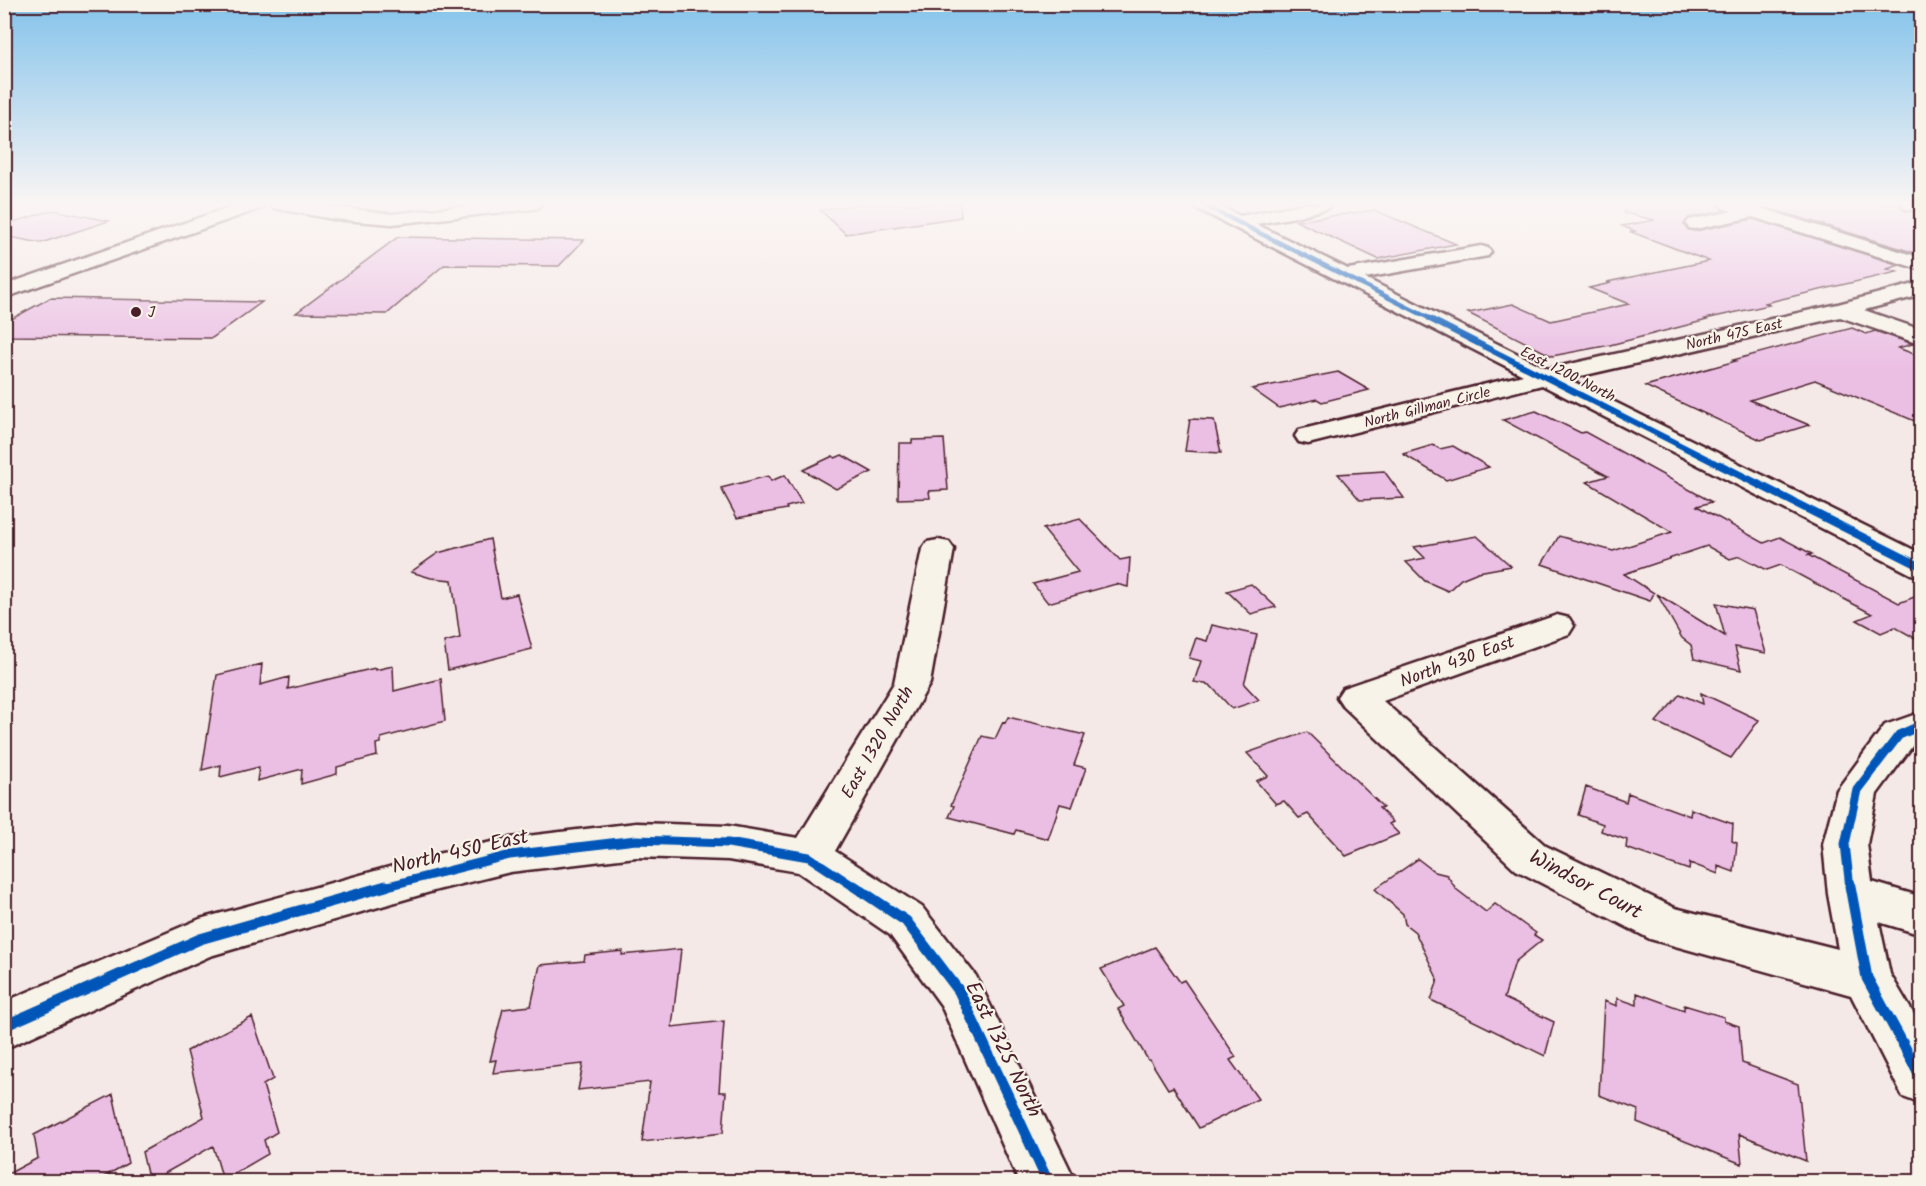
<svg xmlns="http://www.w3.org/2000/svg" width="1926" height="1186" font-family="Kalam,sans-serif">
<rect width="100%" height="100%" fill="#f5e9e7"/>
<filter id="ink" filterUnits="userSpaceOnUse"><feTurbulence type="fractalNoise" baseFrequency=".0167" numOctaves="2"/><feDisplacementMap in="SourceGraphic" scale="12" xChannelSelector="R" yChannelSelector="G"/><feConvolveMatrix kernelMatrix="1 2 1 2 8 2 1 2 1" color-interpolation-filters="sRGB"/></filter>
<g filter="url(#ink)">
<!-- building -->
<path fill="#ebbfe4" stroke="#4a1f2b" stroke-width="1.5" d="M 864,204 L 960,204 L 961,217 L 846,234 L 820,210 Z
M 1625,204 L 1718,204 L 1724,211 L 1689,218 L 1684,225 L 1689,230 L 1695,231 L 1753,219 L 1900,265 L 1887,269 L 1897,272 L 1765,303 L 1769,305 L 1705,319 L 1707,320 L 1610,345 L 1552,356 L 1468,313 L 1513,304 L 1551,321 L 1629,304 L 1589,288 L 1611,283 L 1607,282 L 1709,261 L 1631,232 L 1635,231 L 1622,226 L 1655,220 L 1624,213 Z
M 1755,204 L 1899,204 L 1904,210 L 1922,214 L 1922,255 Z
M 53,210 L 109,221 L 41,243 L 4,236 L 4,225 Z
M 1374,210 L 1456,244 L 1378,259 L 1296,221 Z
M 398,237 L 584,240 L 559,266 L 444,265 L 387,314 L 296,313 Z
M 50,298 L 262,302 L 212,338 L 4,336 L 4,323 Z
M 1852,328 L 1866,334 L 1875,331 L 1913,344 L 1898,348 L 1922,357 L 1922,424 L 1815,380 L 1750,400 L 1809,425 L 1761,440 L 1645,386 L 1736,361 L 1733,360 Z
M 1338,372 L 1369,390 L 1322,402 L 1317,399 L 1279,408 L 1252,389 Z
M 1536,411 L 1581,433 L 1585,432 L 1712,502 L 1697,506 L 1764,543 L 1780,537 L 1812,554 L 1808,555 L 1899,603 L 1922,594 L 1922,642 L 1895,627 L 1881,633 L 1857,620 L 1872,614 L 1781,565 L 1767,570 L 1740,556 L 1730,559 L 1707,546 L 1624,574 L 1654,593 L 1650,601 L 1542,564 L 1559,536 L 1613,551 L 1672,532 L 1587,482 L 1608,476 L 1503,420 Z
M 1190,419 L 1214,420 L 1221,453 L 1185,451 Z
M 944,439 L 948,490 L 929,491 L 930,498 L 898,499 L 899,443 L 912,443 L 912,440 Z
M 1433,445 L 1440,449 L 1453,446 L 1489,467 L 1446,480 L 1403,454 Z
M 842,455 L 872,472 L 836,489 L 803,470 L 833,456 L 835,458 Z
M 1384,471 L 1404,498 L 1360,500 L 1338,474 Z
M 785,475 L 802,503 L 786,507 L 787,509 L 737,518 L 721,488 L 768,476 L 771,481 Z
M 1080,519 L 1120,560 L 1130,558 L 1128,587 L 1116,584 L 1048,603 L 1033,584 L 1078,572 L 1043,529 Z
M 1477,536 L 1511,566 L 1478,572 L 1461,579 L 1448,591 L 1425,581 L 1406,562 L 1425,558 L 1414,547 Z
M 490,539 L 501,598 L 517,594 L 532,649 L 448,670 L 444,642 L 460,638 L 452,580 L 431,578 L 411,572 L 438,553 Z
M 1251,584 L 1276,607 L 1251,614 L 1227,591 Z
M 1657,594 L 1725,636 L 1716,603 L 1753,610 L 1766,653 L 1735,647 L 1741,670 L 1694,659 L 1691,645 L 1682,638 Z
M 1212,625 L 1257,635 L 1244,684 L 1259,700 L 1232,709 L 1210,685 L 1194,682 L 1201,661 L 1189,658 L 1196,638 L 1207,641 Z
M 262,664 L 260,685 L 289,677 L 288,689 L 375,668 L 375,670 L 393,666 L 394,691 L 441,679 L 445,721 L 381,738 L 381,743 L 376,744 L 377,756 L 337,767 L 337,774 L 301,784 L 302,769 L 257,781 L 259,767 L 220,777 L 221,765 L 202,770 L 217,675 Z
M 1701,693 L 1759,720 L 1731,758 L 1656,722 L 1680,694 L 1703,704 Z
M 1008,717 L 1085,735 L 1074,765 L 1086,768 L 1072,807 L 1060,804 L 1048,839 L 1016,830 L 1014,834 L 949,817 L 954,806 L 951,805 L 982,736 L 995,739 L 1003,722 L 1005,723 Z
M 1307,732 L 1383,807 L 1379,808 L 1393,822 L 1389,824 L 1399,834 L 1346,856 L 1308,814 L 1299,818 L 1284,801 L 1276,804 L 1256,781 L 1268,776 L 1247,753 Z
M 1586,787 L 1626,802 L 1628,793 L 1690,816 L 1691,809 L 1733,824 L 1732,841 L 1737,843 L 1734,872 L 1718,866 L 1718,874 L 1690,863 L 1689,870 L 1626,848 L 1627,840 L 1601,831 L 1603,824 L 1578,815 Z
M 1418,859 L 1435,872 L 1447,875 L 1456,889 L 1486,912 L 1495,904 L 1536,933 L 1534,935 L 1542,940 L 1515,962 L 1504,998 L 1554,1022 L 1545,1056 L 1431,1000 L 1438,980 L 1415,932 L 1405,924 L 1403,914 L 1375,889 Z
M 1155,947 L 1180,982 L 1184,980 L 1236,1057 L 1230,1060 L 1258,1099 L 1199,1128 L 1173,1087 L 1168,1089 L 1150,1060 L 1148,1060 L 1118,1009 L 1124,1006 L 1101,969 Z
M 681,949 L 672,1027 L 724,1021 L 719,1092 L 726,1092 L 723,1133 L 642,1142 L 650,1082 L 578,1090 L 583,1064 L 493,1073 L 496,1060 L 490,1061 L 503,1009 L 531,1006 L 540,965 L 584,961 L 585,955 L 623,951 L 622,955 Z
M 1637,993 L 1684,1010 L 1684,1005 L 1724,1017 L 1724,1021 L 1739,1026 L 1742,1063 L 1798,1084 L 1806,1161 L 1739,1134 L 1742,1164 L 1637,1122 L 1638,1110 L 1599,1095 L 1604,1001 L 1617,1006 L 1617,998 L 1637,1005 Z
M 252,1017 L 273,1079 L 263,1085 L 277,1132 L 264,1140 L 268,1154 L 223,1180 L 213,1146 L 149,1182 L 142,1152 L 204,1117 L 187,1051 Z
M 113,1094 L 128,1163 L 95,1182 L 4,1182 L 4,1176 L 38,1158 L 34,1135 Z"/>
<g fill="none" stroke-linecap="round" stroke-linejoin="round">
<defs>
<path id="minor" d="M 239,204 L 265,204 L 262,208 L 4,298 L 4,285 Z
M 270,204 L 307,204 L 392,214 L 483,204 L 541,204 L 538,208 L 532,209 L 392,224 L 333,219 L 279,209 L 273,208 Z
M 1193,204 L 1216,204 L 1240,216 L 1303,204 L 1331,204 L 1328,208 L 1295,217 L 1256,224 L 1348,269 L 1481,246 L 1488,248 L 1491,252 L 1488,256 L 1365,278 L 1548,369 L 1838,304 L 1922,282 L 1922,295 L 1864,310 L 1922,330 L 1922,345 L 1840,317 L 1568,379 L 1922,554 L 1922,576 L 1911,574 L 1542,385 L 1308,444 L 1299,442 L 1295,436 L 1299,430 L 1523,375 L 1196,208 Z
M 1720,204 L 1747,204 L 1922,258 L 1922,270 L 1753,217 L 1695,229 L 1689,228 L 1686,224 L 1689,220 L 1733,211 L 1723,208 Z
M 1901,204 L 1922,204 L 1922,212 L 1904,208 Z
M 938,540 L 949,542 L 954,549 L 930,683 L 835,851 L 922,907 L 976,976 L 1076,1182 L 1019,1182 L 941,1005 L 890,935 L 798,872 L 728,860 L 636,857 L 510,872 L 437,890 L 210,956 L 4,1049 L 4,1002 L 200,919 L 437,854 L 510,838 L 636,823 L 728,826 L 798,838 L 894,683 L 922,549 L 927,542 Z
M 1557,615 L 1569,618 L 1574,626 L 1569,634 L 1383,701 L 1546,846 L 1675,908 L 1838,949 L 1828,894 L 1823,844 L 1837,790 L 1885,725 L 1922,712 L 1922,741 L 1913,745 L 1877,794 L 1867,844 L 1872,882 L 1922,897 L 1922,935 L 1879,922 L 1890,974 L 1922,1028 L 1922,1104 L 1903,1097 L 1851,995 L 1650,939 L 1516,870 L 1343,706 L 1337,697 L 1343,688 Z"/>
</defs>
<!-- minor casing -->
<use href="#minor" stroke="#4a1f2b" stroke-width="5"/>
<!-- minor -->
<use href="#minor" fill="#f7f3e8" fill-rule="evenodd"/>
<defs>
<path id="cycleway-far4" d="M 1202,204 L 1433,320"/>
<path id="cycleway-far3" d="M 1430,319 L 1723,467"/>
<path id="cycleway-far2" d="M 1720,465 L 1922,567"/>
<path id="cycleway-far1" d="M 380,888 L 510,855 L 636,840 L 728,843 L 809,857 L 856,888
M 1850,888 L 1845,844 L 1857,790 L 1899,735 L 1922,725"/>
<path id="cycleway" d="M 854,886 L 906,921 L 959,991 L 1048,1182
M 1850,886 L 1867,978 L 1922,1079
M 4,1026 L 200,939 L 386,886"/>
</defs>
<!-- cycleway-far4 casing -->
<use href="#cycleway-far4" stroke="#f7f3e8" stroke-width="7"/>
<!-- cycleway-far3 casing -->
<use href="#cycleway-far3" stroke="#f7f3e8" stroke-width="9"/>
<!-- cycleway-far2 casing -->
<use href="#cycleway-far2" stroke="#f7f3e8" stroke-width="11"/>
<!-- cycleway-far1 casing -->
<use href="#cycleway-far1" stroke="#f7f3e8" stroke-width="13"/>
<!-- cycleway casing -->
<use href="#cycleway" stroke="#f7f3e8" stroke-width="15"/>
<!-- cycleway-far4 -->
<use href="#cycleway-far4" stroke="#0057b8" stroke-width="4.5"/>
<!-- cycleway-far3 -->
<use href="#cycleway-far3" stroke="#0057b8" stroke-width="6"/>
<!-- cycleway-far2 -->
<use href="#cycleway-far2" stroke="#0057b8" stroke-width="8"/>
<!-- cycleway-far1 -->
<use href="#cycleway-far1" stroke="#0057b8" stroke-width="9"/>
<!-- cycleway -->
<use href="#cycleway" stroke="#0057b8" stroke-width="11"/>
</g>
</g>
<!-- sky -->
<linearGradient id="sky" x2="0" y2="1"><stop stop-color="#84c3eb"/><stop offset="0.55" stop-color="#faf5f4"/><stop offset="1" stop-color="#faf5f4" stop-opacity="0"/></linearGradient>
<rect width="1926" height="370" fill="url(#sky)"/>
<!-- markers -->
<circle fill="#4a1f2b" stroke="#f7f3e8" stroke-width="2" cx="136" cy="312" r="6"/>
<g text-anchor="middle" stroke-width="4.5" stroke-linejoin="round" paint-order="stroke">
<!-- far-poi labels -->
<g font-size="15" fill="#4a1f2b" stroke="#f7f3e8" text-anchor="start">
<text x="148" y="317">J</text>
</g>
<!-- far-street labels -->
<g font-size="15" fill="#4a1f2b" stroke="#f7f3e8">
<text transform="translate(1734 334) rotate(-13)" y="5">North 475 East</text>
<text transform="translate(1568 374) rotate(27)" y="5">East 1200 North</text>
<text transform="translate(1427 407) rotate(-14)" y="5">North Gillman Circle</text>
</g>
<!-- street labels -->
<g font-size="18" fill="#4a1f2b" stroke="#f7f3e8">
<text transform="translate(1457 661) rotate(-20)" y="6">North 430 East</text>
<text transform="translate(877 742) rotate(-60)" y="6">East 1320 North</text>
</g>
<!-- near-street labels -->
<g font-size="21" fill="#4a1f2b" stroke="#f7f3e8">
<text transform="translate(460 851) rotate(-13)" y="7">North 450 East</text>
<text transform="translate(1586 884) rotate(28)" y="7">Windsor Court</text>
<text transform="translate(1004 1049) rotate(64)" y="7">East 1325 North</text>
</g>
</g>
<!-- margin -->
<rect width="1926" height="1186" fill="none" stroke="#f7f3e8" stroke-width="24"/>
<rect x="12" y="12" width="1902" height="1162" fill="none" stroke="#4a1f2b" stroke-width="2" filter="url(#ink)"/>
</svg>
